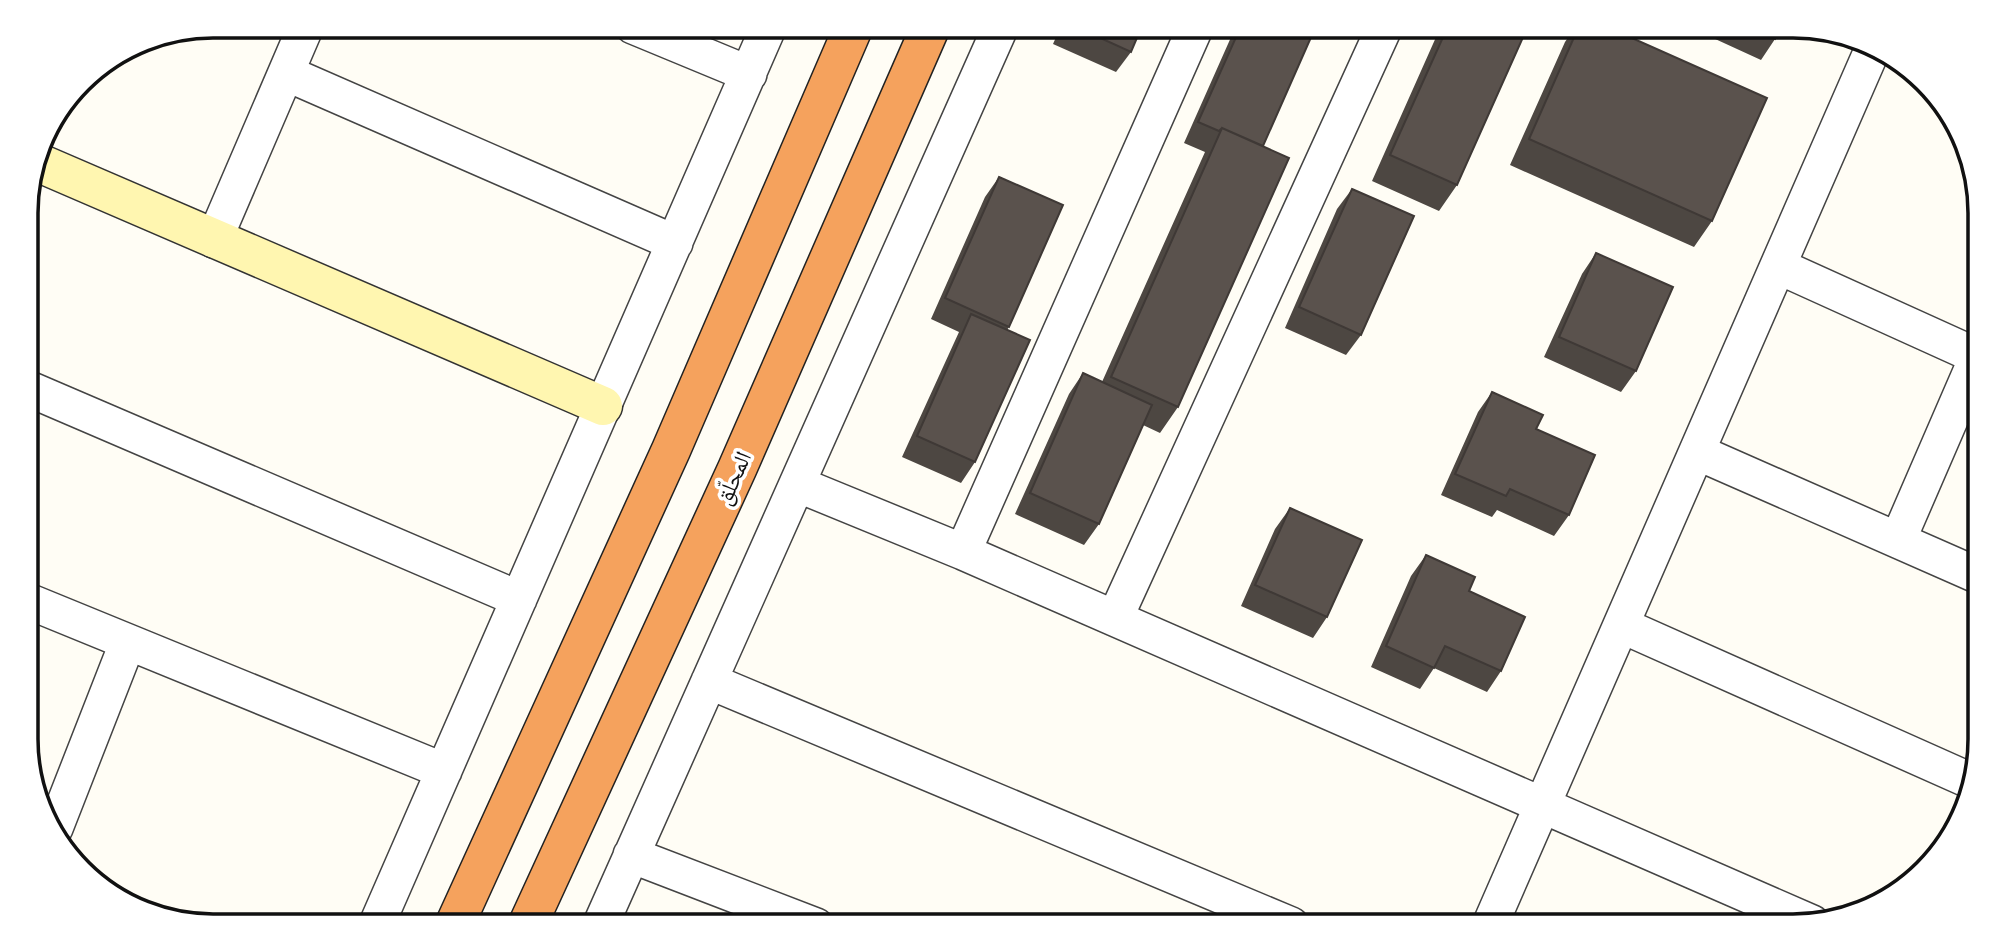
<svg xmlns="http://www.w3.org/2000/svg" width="2006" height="952" font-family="'Crimson Pro','Noto Naskh Arabic',serif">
<rect width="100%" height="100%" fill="#fffdf5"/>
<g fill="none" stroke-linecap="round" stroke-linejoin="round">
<defs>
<path id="street" d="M 633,26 L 749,74
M 286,73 L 675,243
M 214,240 L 306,26
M 1778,266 L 1979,357
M 27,388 L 519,599
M 1697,452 L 1979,576
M 797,484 L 963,552 L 1812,923
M 1898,540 L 1979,353
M 963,552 L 1196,26
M 28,601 L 444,771
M 1115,618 L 1385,26
M 1621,625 L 1971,781
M 709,681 L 1291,925
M 55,828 L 127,644
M 631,855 L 816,926
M 1490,925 L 1873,48
M 376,926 L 769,26
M 600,926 L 1001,26"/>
<path id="secondary" d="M 37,162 L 603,406"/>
<path id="highway" d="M 454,926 L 671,450 L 854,26
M 527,926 L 737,469 L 931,26"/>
</defs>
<!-- street casing -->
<use href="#street" stroke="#444" stroke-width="38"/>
<!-- secondary casing -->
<use href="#secondary" stroke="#333" stroke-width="41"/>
<!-- highway casing -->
<use href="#highway" stroke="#222" stroke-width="41"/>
<!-- street -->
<use href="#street" stroke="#fff" stroke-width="35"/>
<!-- secondary -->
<use href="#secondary" stroke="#fff6b0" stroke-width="38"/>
<!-- highway -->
<use href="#highway" stroke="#f5a25d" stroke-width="38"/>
</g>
<!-- wall -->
<path fill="#4d4742" d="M 1061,26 L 1142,26 L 1131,52 L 1116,72 L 1053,44 Z
M 1236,26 L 1316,26 L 1263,146 L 1178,407 L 1160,433 L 1143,425 L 1099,524 L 1084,545 L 1015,514 L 1069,394 L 1083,373 L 1102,382 L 1205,152 L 1184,143 Z
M 1441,26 L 1528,26 L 1457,185 L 1439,211 L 1372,181 Z
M 1576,26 L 1605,26 L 1712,221 L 1694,247 L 1510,165 L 1565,42 Z
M 1690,26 L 1781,26 L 1775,39 L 1761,60 L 1689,27 Z
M 999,177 L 1009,327 L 1007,330 L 975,462 L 961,483 L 902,457 L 959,332 L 931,319 L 985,197 Z
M 1352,189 L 1361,335 L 1346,355 L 1285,328 L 1337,209 Z
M 1596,253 L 1636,371 L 1621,392 L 1544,357 L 1582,274 Z
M 1492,392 L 1536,429 L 1569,515 L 1554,536 L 1497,510 L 1492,517 L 1441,495 L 1478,412 Z
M 1290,508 L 1327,617 L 1313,638 L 1241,606 L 1275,529 Z
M 1426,555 L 1469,591 L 1501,671 L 1487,692 L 1434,668 L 1420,689 L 1371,667 L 1411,576 Z"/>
<!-- building -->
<path fill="#5a524d" stroke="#3f3936" stroke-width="2" d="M 1074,26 L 1142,26 L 1131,52 Z
M 1241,26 L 1316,26 L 1263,146 L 1222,128 L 1219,131 L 1198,122 Z
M 1448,26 L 1528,26 L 1457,185 L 1390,155 Z
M 1579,26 L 1605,26 L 1767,98 L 1712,221 L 1529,139 Z
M 1747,26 L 1781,26 L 1775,39 Z
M 1222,128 L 1289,158 L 1178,407 L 1111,377 Z
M 999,177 L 1063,205 L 1009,327 L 945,298 Z
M 1352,189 L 1414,216 L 1361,335 L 1299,307 Z
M 1596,253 L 1673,287 L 1636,371 L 1559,337 Z
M 971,314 L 1030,340 L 975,462 L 917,436 Z
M 1083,373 L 1152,405 L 1099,524 L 1030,493 Z
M 1492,392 L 1543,415 L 1536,429 L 1595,455 L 1569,515 L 1510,489 L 1506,496 L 1455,474 Z
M 1290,508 L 1362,540 L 1327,617 L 1255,585 Z
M 1426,555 L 1475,577 L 1469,591 L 1525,617 L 1501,671 L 1445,646 L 1434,668 L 1386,646 Z"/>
<g text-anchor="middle" stroke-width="7" stroke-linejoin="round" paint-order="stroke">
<!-- street labels -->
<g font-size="23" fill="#111" stroke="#fff">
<text transform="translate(733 478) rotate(-66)" y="8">المحلّق</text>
</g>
</g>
<!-- crop -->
<path d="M0 0H2006V952H0ZM213 38H1793A175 175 0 0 1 1968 213V739A175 175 0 0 1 1793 914H213A175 175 0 0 1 38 739V213A175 175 0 0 1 213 38Z" fill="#fff" fill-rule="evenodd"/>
<path fill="none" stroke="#111" stroke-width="3.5" d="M213 38H1793A175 175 0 0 1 1968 213V739A175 175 0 0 1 1793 914H213A175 175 0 0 1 38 739V213A175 175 0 0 1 213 38Z"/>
</svg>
